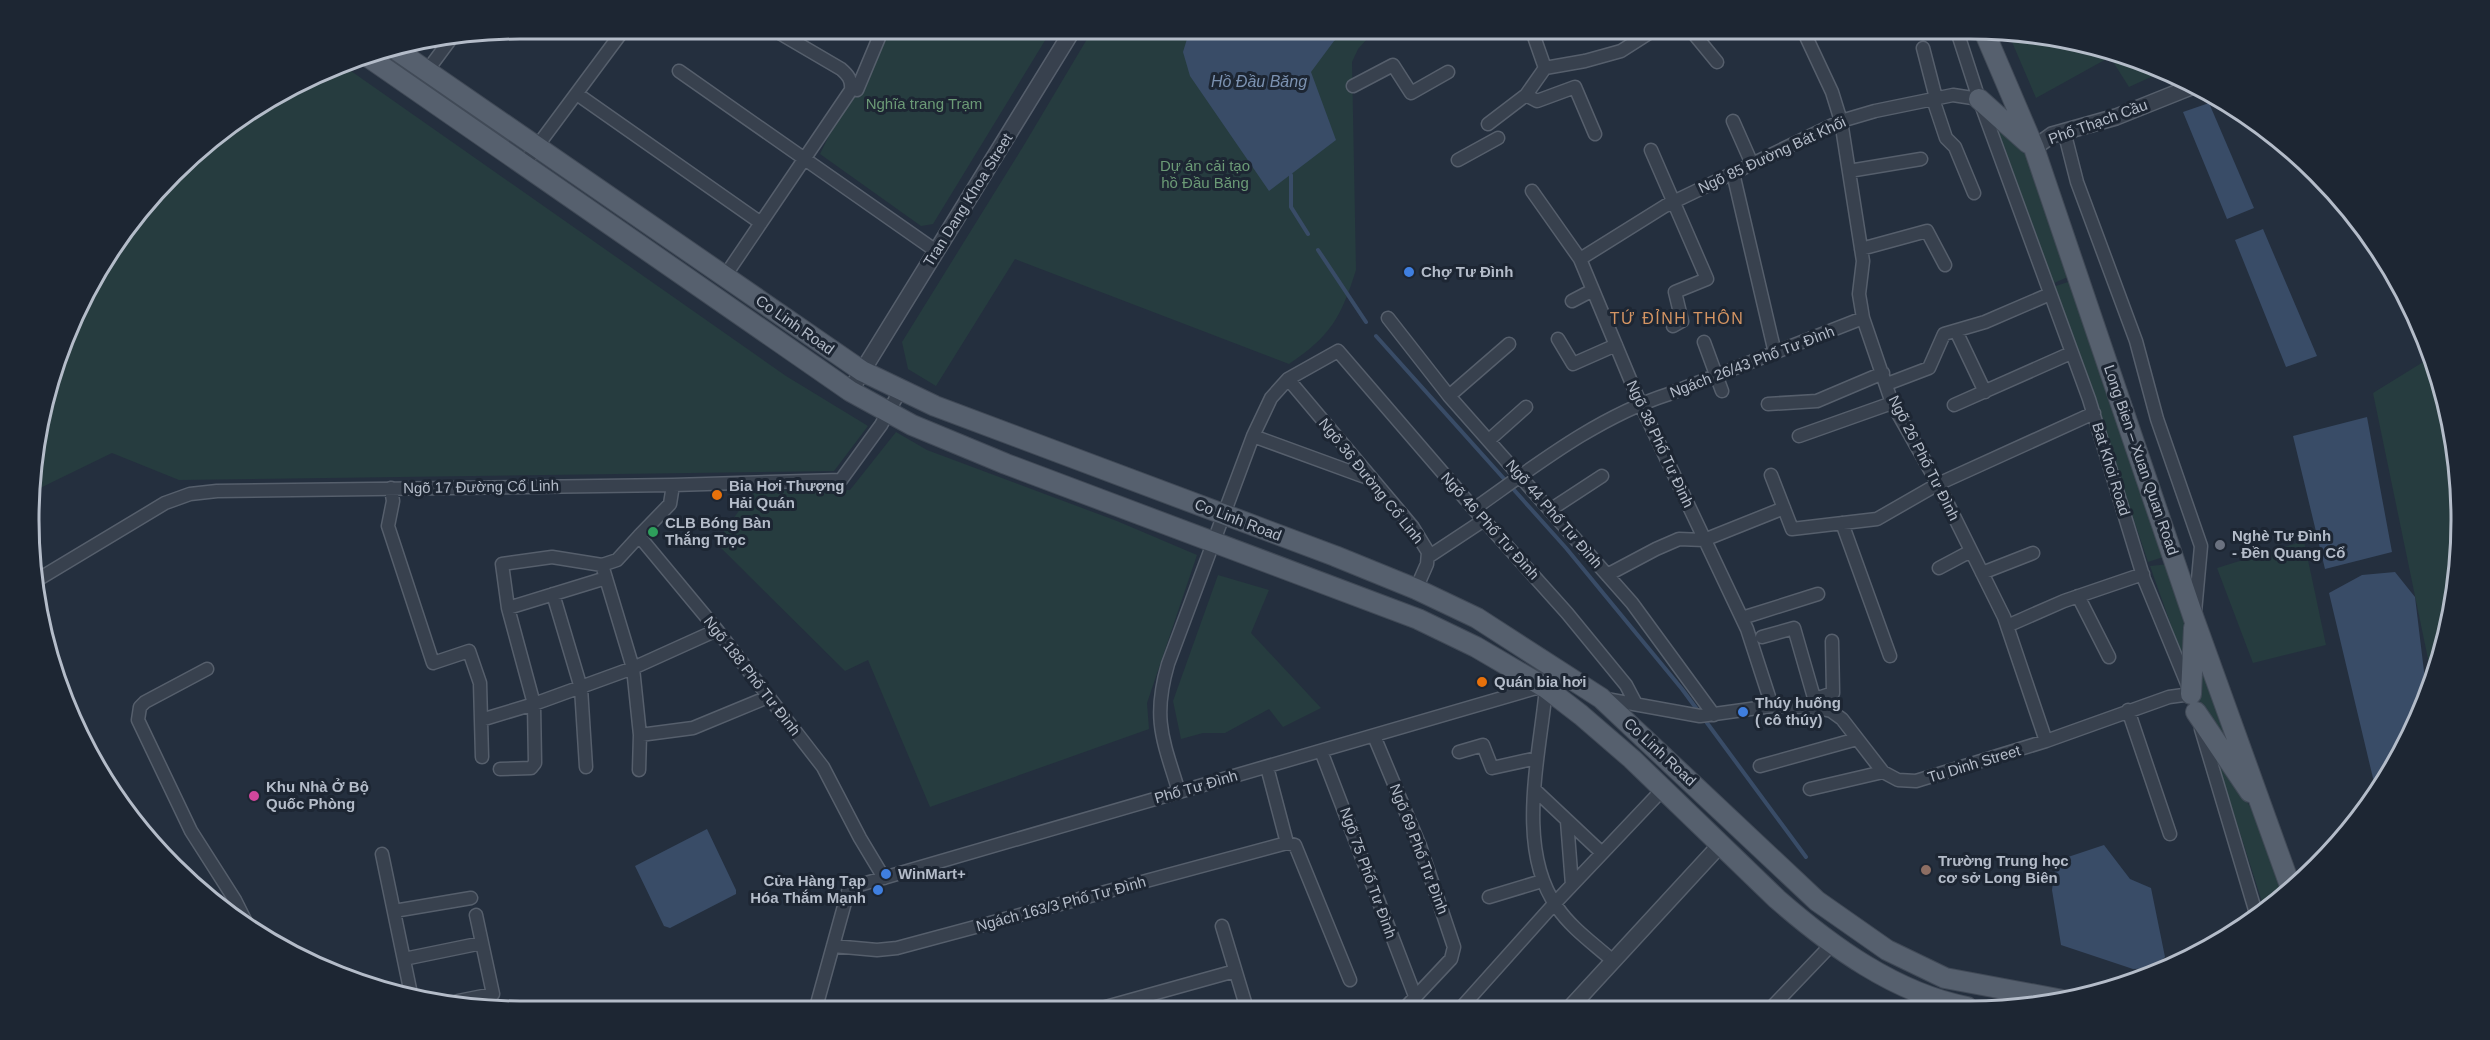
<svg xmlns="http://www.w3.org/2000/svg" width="2490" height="1040" font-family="Arial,sans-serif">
<rect width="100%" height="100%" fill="#242f3e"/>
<!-- green -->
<path fill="#263c3f" d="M 881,29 L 1052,29 L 933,224 L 921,226 L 820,154 Z
M 1093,29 L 1376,29 L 1358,49 L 1352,62 L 1356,270 C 1341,317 1331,336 1289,364 L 1015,259 L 936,386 L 908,369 L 902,342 L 1024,145 Z
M 2009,35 L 2128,54 L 2164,71 L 2129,87 L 2110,57 L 2036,98 Z
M 341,64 L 786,376 L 868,426 L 834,471 L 179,480 L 112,453 L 36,490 L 34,488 L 33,456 L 55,362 L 94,275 L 196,150 L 275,94 Z
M 1985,112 L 2016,142 L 2027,157 L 2072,275 L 2052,284 Z
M 2388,266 L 2411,302 L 2445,392 L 2460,488 L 2457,584 L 2433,683 L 2373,393 L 2428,359 Z
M 2074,280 L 2166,556 L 2148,562 L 2076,348 L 2053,287 Z
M 896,432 L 927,450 L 1117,521 L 1197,555 L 1147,703 L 1149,729 L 930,807 L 868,660 L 845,671 L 716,543 L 753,491 L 850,490 Z
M 2304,541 L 2326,645 L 2253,663 L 2217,568 Z
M 2169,564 L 2186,615 L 2184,662 L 2150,566 Z
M 1218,575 L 1269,590 L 1251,633 L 1321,708 L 1283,727 L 1269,709 L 1225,733 L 1203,733 L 1181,739 L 1173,701 Z
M 2196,639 L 2249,784 L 2197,696 Z
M 2214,752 L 2223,759 L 2263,830 L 2286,895 L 2264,908 Z"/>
<!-- water -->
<path fill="#394c67" d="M 1190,29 L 1350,29 L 1334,41 L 1311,72 L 1336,140 L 1269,191 L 1190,76 L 1183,52 Z
M 2209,103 L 2254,208 L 2227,219 L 2183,112 Z
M 2263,229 L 2317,356 L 2286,367 L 2235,240 Z
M 2367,417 L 2392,552 L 2325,569 L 2293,436 Z
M 2395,572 L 2415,597 L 2427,696 L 2377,795 L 2329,593 L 2362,575 Z
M 707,829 L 736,890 L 736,894 L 670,928 L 664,926 L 635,866 Z
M 2104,845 L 2130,879 L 2151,888 L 2165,957 L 2152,968 L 2133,969 L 2061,945 L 2052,890 L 2056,861 Z"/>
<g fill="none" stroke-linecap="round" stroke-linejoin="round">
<!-- stream -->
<path stroke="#394c67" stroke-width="4" d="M 1291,175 L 1291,207 L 1308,234
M 1318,250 L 1366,322
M 1376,336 L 1566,548 L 1682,689 L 1806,857"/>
<defs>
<path id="minor" d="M 1531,28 L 1545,68
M 1689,28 L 1717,62
M 1802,28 L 1832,92 L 1841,121 L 1863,261 L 1859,294 L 1863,318 L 1892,403 L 1938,484 L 2004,617 L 2046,741
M 1956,28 L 1979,99 L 2089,399 L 2144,579 L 2188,686
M 1923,48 L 1936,98
M 427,71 L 450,40
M 679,71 L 936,251
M 1353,86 L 1393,65 L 1411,93 L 1448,72
M 857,90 L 883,28
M 577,94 L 761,223
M 1526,95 L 1537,101 L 1575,87 L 1595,134
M 1933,99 L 1946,138 L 1955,147 L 1974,193
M 1733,121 L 1752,164
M 1488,124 L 1526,95 L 1545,68 L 1585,61 L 1621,51 L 1657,28
M 2064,131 L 2077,182 L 2136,341 L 2157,419 L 2201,546 L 2195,612
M 1651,150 L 1707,279 L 1675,292 L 1682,321 L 1673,326
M 1458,160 L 1498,138
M 524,164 L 625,28
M 1849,171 L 1921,159
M 1733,173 L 1775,353
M 1532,191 L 1580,259 L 1640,403 L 1747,629 L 1772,706
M 1861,249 L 1927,231 L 1945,265
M 1580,259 L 1665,206 L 1841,121 L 1875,111 L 1953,95 L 1979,99
M 725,276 L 851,90 C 852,80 848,75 841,69 L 771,28
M 1572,301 L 1593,290
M 1388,318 L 1449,396 L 1632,603 L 1714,715
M 1956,331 L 1985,392
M 1558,339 L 1573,364 L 1616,345
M 1704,342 L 1722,391
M 1288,379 L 1412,526 L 1428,552 L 1427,564 L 1416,589
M 1887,384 L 1929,368 L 1944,334 L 1985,322 L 2050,294
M 1449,396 L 1509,344
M 1768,404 L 1817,401 L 1883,373
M 1954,405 L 2071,353
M 1253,436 L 1368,478
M 1799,436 L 1892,403
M 1489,440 L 1526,407
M 1771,475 L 1792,529 L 1877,519 L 1938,484 L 2094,413
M 673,485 L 670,504 L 639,536 L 717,630 L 823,767 L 860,838 L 884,878
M 391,488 L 393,501 L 388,526 L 433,663 L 469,651 L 480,683 L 482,757
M 1474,509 C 1535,466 1597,417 1669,394 L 1863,318
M 1550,510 L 1602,476
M 1842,523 L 1890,656
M 1428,557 L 1484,520
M 602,565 L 633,668 L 640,735 L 693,728 L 768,697
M 1939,568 L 1971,551
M 1982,573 L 2033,553
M 1607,575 L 1656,549 L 1679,539 L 1704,540 L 1784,508
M 37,580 L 165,503 L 190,494 L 217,491 L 673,485 L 841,480 L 881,425 L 900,391
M 553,594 L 581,688 L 586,767
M 2078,596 L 2109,657
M 508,608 L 606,578
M 1742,618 L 1818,594
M 2007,626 L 2064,601 L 2143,574
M 1762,637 L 1794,628 L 1817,708
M 207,669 L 145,702 L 140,707 L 138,720 L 191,831 L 235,900 L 247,924
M 1546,688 C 1540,755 1515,848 1557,907 C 1571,928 1594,944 1613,961
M 1606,699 L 1700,716 L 1772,706 L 1817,708 L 1831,711 L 1842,719 L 1883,772 L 1898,780 L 1916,781 L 2046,741 L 2169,697 L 2191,694
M 1815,699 L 1833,693 L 1832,641
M 2128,710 L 2170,834
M 481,720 L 534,704 L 633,668 L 717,630
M 2201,729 L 2256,913
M 1374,736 L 1420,846 L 1454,947 L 1451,959 L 1404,1009
M 1321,751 L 1415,996
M 1459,752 L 1483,745 L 1492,768 L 1537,758
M 1760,766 L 1857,739
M 1267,767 L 1287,843
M 500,769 L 531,768 L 535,763 L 534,704 L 508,608 L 502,564 L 552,557 L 602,565 L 617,560 L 639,536
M 639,770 L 640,735
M 1810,789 L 1883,772
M 1535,790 L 1602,853
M 1179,792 C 1163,740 1152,719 1168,664 L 1253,436 L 1271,398 L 1288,379 L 1338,351 L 1474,509 L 1567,613 L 1626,685 L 1636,704
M 1567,821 L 1572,885
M 1287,843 L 1295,845 L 1350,980
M 382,854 L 411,994
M 1489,897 L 1542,881
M 394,911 L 471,898
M 1222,926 L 1247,1009
M 833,946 L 877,950 L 897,948 L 1287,843
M 404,959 L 482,943
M 458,1001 L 493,994 L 476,915
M 1771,1008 L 1833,943
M 1460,1009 L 1554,904 L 1663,789
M 1095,1010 L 1235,971
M 815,1011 L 849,888 L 1543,686"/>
<path id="tertiary" d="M 2034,148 L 2052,135 L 2116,117 L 2196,85
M 850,391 L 1074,28
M 1569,1009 L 1720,845"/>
<path id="primary" d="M 1984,31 L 2034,148 L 2194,619 L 2292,891
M 395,49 L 862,371 L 935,406 L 1335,556 L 1416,589 L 1477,618 L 1601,698 L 1817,901 L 1887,950 L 1945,978 L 2063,1000
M 364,54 L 850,391 L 912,425 L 1006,464 L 1418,619 L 1476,647 L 1546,688 L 1581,715 L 1632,759 L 1777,899 C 1831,946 1895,993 1967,1007
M 1979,99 L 2028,143
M 2191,694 L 2194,628
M 2196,712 L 2250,792"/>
</defs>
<!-- minor casing -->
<use href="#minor" stroke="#565f6c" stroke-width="15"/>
<!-- tertiary casing -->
<use href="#tertiary" stroke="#565f6c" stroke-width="18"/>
<!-- primary casing -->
<use href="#primary" stroke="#414a57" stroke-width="22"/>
<!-- minor -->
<use href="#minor" stroke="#38414e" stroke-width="12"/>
<!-- tertiary -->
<use href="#tertiary" stroke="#38414e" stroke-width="15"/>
<!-- primary -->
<use href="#primary" stroke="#56606e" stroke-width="20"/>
</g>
<!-- markers -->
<g fill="#3f7fe0" stroke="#1d2633" stroke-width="2">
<circle cx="1409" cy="272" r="6"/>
<circle cx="1743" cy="712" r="6"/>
<circle cx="886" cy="874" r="6"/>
<circle cx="878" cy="890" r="6"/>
</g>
<g fill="#e8710a" stroke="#1d2633" stroke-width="2">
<circle cx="717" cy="495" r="6"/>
<circle cx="1482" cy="682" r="6"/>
</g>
<circle fill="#2e9e5b" stroke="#1d2633" stroke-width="2" cx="653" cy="532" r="6"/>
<circle fill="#6b7280" stroke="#1d2633" stroke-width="2" cx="2220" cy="545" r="6"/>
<circle fill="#d1479c" stroke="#1d2633" stroke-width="2" cx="254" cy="796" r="6"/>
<circle fill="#8d6e63" stroke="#1d2633" stroke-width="2" cx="1926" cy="870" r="6"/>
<g text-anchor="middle" stroke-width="6" stroke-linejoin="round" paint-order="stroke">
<!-- park labels -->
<g font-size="15" fill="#6b9a76" stroke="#1d2633">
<text x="924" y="109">Nghĩa trang Trạm</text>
<text x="1205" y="171">Dự án cải tạo<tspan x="1205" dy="17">hồ Đầu Băng</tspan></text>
</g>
<!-- street labels -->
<g font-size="15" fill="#b4bcc9" stroke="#1d2633">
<text transform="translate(2098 122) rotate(-20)" y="5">Phố Thạch Cầu</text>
<text transform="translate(1772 155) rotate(-25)" y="5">Ngõ 85 Đường Bát Khối</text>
<text transform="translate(968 200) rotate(-58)" y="5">Tran Dang Khoa Street</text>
<text transform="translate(795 325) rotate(35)" y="5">Co Linh Road</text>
<text transform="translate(1752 362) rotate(-21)" y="5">Ngách 26/43 Phố Tư Đình</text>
<text transform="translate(1660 444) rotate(65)" y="5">Ngõ 38 Phố Tư Đình</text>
<text transform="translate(1924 458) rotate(63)" y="5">Ngõ 26 Phố Tư Đình</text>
<text transform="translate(2141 460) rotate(71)" y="5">Long Bien – Xuan Quan Road</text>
<text transform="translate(2111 469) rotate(73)" y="5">Bat Khoi Road</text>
<text transform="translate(1371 481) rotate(51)" y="5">Ngõ 36 Đường Cổ Linh</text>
<text transform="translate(481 487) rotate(-1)" y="5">Ngõ 17 Đường Cổ Linh</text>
<text transform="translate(1554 514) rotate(49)" y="5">Ngõ 44 Phố Tư Đình</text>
<text transform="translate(1238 520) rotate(21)" y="5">Co Linh Road</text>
<text transform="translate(1490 526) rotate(48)" y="5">Ngõ 46 Phố Tư Đình</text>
<text transform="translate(752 676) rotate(52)" y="5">Ngõ 188 Phố Tư Đình</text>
<text transform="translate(1660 752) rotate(43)" y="5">Co Linh Road</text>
<text transform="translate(1974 764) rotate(-17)" y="5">Tu Dinh Street</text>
<text transform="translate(1196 787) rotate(-16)" y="5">Phố Tư Đình</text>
<text transform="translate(1419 849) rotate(69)" y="5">Ngõ 69 Phố Tư Đình</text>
<text transform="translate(1368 873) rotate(70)" y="5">Ngõ 75 Phố Tư Đình</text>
<text transform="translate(1061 904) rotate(-15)" y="5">Ngách 163/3 Phố Tư Đình</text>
</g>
<!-- poi labels -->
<g font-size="15" font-weight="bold" fill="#b4bcc9" stroke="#1d2633" text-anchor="start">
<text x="1421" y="277">Chợ Tư Đình</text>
<text x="729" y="491">Bia Hơi Thượng<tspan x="729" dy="17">Hải Quán</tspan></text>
<text x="665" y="528">CLB Bóng Bàn<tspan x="665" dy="17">Thắng Trọc</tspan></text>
<text x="2232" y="541">Nghè Tư Đình<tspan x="2232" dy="17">- Đền Quang Cổ</tspan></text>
<text x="1494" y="687">Quán bia hơi</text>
<text x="1755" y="708">Thúy huống<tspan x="1755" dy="17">( cô thúy)</tspan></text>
<text x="266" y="792">Khu Nhà Ở Bộ<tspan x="266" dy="17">Quốc Phòng</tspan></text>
<text x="1938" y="866">Trường Trung học<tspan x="1938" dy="17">cơ sở Long Biên</tspan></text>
<text x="898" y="879">WinMart+</text>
<text x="866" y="886" text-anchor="end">Cửa Hàng Tạp<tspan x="866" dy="17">Hóa Thắm Mạnh</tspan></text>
</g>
<!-- water labels -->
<g font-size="16" font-style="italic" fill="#7c92b1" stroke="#1d2633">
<text x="1259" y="87">Hồ Đầu Băng</text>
</g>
<!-- neighbourhood labels -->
<g font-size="16" letter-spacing="1.5" fill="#d59563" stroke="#1d2633">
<text x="1677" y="324">TỨ ĐỈNH THÔN</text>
</g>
</g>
<!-- crop -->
<path d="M0 0H2490V1040H0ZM520 39H1970A481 481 0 0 1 2451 520V520A481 481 0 0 1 1970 1001H520A481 481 0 0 1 39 520V520A481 481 0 0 1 520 39Z" fill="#1d2633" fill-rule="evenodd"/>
<path fill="none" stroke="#b4bcc9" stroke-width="3" d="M520 39H1970A481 481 0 0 1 2451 520V520A481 481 0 0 1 1970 1001H520A481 481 0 0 1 39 520V520A481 481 0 0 1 520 39Z"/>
</svg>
